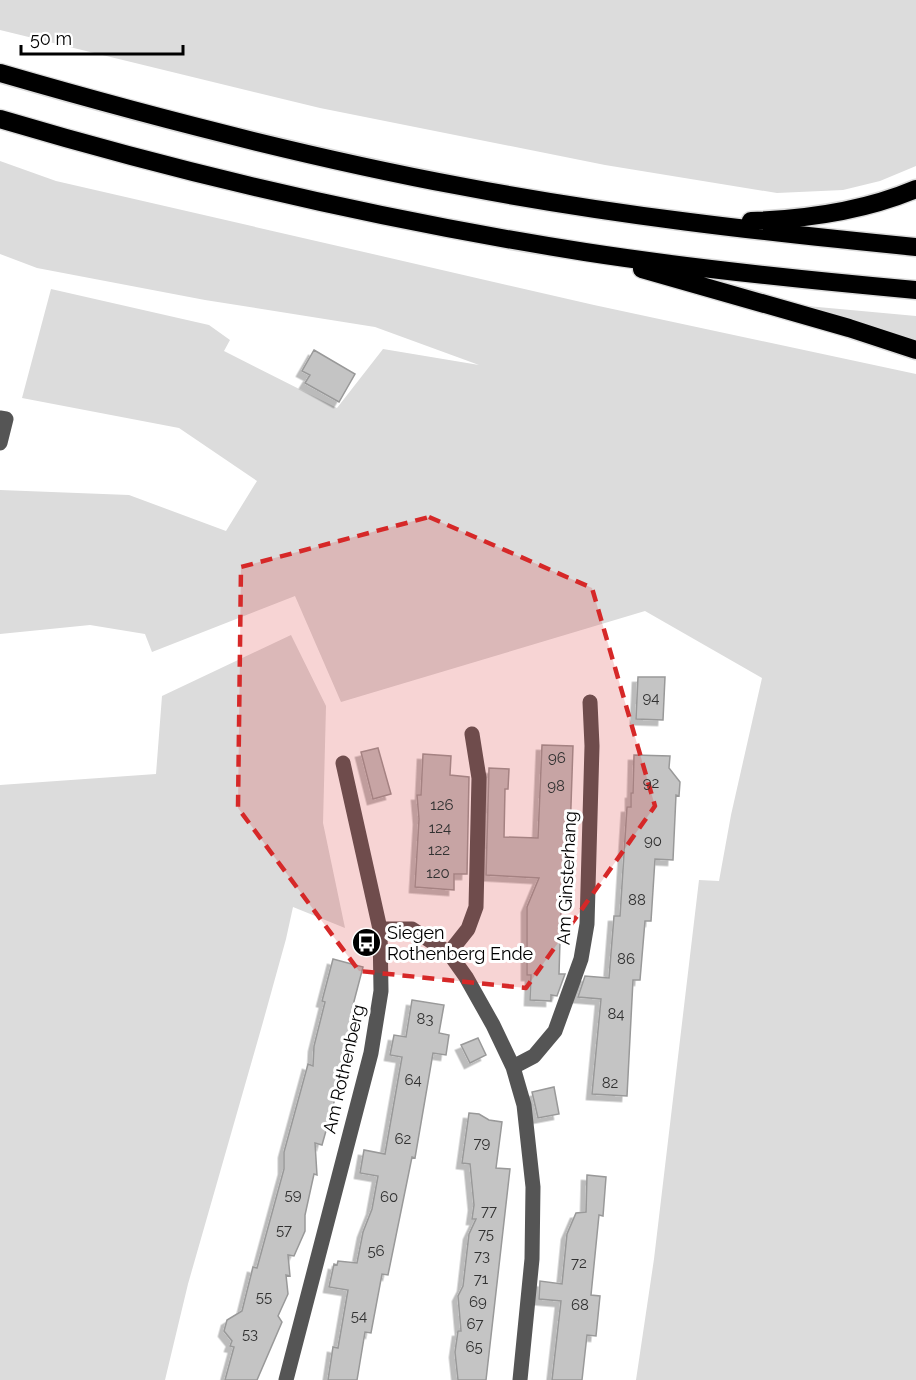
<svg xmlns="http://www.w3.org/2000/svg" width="916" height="1380" font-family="Raleway,sans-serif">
<defs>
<filter id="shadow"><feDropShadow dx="-5.5" dy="5.5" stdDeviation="0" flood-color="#0004"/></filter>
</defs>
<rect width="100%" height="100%" fill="#fff"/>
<!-- green -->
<path fill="#dcdcdc" d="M 0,0 L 916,0 L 916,166 L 880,181 L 843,190 L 777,193 L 605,165 L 320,108 L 0,30 Z
M 0,161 L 56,181 L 594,305 L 916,374 L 916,1380 L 636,1380 L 654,1259 L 699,880 L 719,881 L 731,815 L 762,678 L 645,611 L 341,702 L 295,596 L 152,652 L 145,634 L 90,625 L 0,634 L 0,490 L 129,495 L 226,531 L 257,481 L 179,428 L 22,398 L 51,289 L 209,325 L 230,340 L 224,351 L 337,408 L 383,349 L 479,365 L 375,327 L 205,300 L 37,268 L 0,254 Z
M 796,305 L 916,316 L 916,343 Z
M 291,635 L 326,706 L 323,823 L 345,928 L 293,907 L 286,939 L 263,1022 L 188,1284 L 165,1380 L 0,1380 L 0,785 L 156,774 L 162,696 Z"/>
<!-- building -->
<path fill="#c4c4c4" stroke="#999" stroke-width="1.5" filter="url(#shadow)" d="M 314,350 L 355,374 L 339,402 L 305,383 L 310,375 L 302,371 Z
M 638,677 L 665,677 L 663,720 L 636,719 Z
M 542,745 L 573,746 L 568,893 L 561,908 L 559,974 L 565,974 L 557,996 L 551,995 L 551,1001 L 530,1000 L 531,975 L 527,975 L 527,907 L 539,878 L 486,875 L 489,768 L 509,769 L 508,789 L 505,789 L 504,837 L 538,838 Z
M 378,748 L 391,794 L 373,799 L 361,752 Z
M 423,754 L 451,756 L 450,775 L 469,777 L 467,874 L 454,874 L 454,890 L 415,887 L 419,819 L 417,795 L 421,795 Z
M 634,755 L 670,756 L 669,768 L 680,782 L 679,796 L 676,795 L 673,860 L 655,859 L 651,921 L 645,921 L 640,980 L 633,980 L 627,1096 L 592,1094 L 601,999 L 578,997 L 585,976 L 609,978 L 614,916 L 620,916 L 627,807 L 631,807 L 631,793 L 633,793 Z
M 333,959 L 363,967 L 352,1009 L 355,1010 L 347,1040 L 351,1041 L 331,1113 L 322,1145 L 315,1143 L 317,1175 L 314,1174 L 305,1215 L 305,1231 L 294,1256 L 288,1255 L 290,1276 L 286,1275 L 288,1294 L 278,1316 L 282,1322 L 257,1380 L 225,1380 L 234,1347 L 230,1346 L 232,1341 L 224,1331 L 227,1320 L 242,1311 L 253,1267 L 257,1268 L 284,1169 L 284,1152 L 308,1064 L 313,1066 L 314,1046 L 325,1002 L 322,1001 Z
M 412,1000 L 444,1005 L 439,1033 L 449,1035 L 446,1055 L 433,1053 L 415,1158 L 412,1157 L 388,1275 L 382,1274 L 371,1333 L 365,1332 L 357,1380 L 328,1380 L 333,1347 L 338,1348 L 348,1290 L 329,1287 L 334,1264 L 337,1265 L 338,1261 L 357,1263 L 363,1232 L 372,1209 L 378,1176 L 360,1173 L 364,1150 L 385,1154 L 402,1057 L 390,1055 L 394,1035 L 406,1037 Z
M 478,1038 L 486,1055 L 470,1063 L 461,1045 Z
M 554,1087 L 559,1114 L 538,1118 L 532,1092 Z
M 469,1113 L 479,1114 L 489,1120 L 502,1122 L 496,1168 L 510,1169 L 486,1380 L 458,1380 L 455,1352 L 458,1331 L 461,1331 L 458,1296 L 463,1286 L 469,1234 L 476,1219 L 472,1219 L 474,1205 L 470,1164 L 462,1163 Z
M 587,1175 L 606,1177 L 603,1216 L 599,1215 L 591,1295 L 600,1296 L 596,1336 L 587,1335 L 582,1380 L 552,1380 L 561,1301 L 539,1299 L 540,1281 L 562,1284 L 567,1234 L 576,1213 L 586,1212 Z"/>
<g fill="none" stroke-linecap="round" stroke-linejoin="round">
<defs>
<path id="highway" d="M 0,73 C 152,117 305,157 460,186 C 611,215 763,232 916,247
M 0,119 C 192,176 387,221 585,252 C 695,269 805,280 916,290
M 751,221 C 808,219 864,211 916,189
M 642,269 L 849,328 L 916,350"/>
</defs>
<!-- highway casing -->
<use href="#highway" stroke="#dbdbdb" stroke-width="21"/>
<!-- minor -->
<path stroke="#555" stroke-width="15" d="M 0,418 L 6,419 L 0,443
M 380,929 L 412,929 L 449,953 L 466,977 L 493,1025 L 513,1067 L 524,1105 L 533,1187 L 532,1259 L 520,1380
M 449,953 L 468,929 L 476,907 L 479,778 L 472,734
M 513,1067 L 534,1056 L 555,1031 L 581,959 L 587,924 L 592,746 L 590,702
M 286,1380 L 371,1053 L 381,991 L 380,929 L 343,763"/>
<!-- highway -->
<use href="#highway" stroke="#000" stroke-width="18"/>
</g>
<!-- marked area -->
<path fill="#d62828" fill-opacity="0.2" stroke="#d62828" stroke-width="4.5" stroke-dasharray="12 8" stroke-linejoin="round" d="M 429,517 L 592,588 L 655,806 L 526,988 L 359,971 L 238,808 L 241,567 Z"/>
<!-- icons -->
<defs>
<symbol id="bus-disc" viewBox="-11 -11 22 22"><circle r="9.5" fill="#000" stroke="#fff"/><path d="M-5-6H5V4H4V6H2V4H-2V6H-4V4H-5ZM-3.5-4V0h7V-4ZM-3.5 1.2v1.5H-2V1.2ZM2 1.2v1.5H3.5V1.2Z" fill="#fff"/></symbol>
</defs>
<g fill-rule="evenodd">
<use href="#bus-disc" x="350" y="926" width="33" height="33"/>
</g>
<g text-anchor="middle" stroke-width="6" stroke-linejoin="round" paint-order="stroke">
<!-- number labels -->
<g font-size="15" fill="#313131">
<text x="651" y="703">94</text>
<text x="557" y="763">96</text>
<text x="651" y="788">92</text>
<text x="556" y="791">98</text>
<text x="442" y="810">126</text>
<text x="440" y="833">124</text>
<text x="653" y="846">90</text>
<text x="439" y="855">122</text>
<text x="438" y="878">120</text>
<text x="637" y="905">88</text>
<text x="626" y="964">86</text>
<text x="616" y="1019">84</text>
<text x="425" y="1024">83</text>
<text x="413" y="1085">64</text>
<text x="610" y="1088">82</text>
<text x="403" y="1144">62</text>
<text x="482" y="1148">79</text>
<text x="293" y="1200">59</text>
<text x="389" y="1202">60</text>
<text x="489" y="1216">77</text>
<text x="284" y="1235">57</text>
<text x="486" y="1239">75</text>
<text x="376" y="1256">56</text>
<text x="482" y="1261">73</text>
<text x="579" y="1268">72</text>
<text x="481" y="1284">71</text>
<text x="264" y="1302">55</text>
<text x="478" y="1307">69</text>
<text x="580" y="1310">68</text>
<text x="359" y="1321">54</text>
<text x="475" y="1329">67</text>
<text x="250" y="1339">53</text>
<text x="474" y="1352">65</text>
</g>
<!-- street labels -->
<g font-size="18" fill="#000" stroke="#fff">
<text transform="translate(567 878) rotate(-87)" y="6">Am Ginsterhang</text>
<text transform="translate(344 1069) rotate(-77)" y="6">Am Rothenberg</text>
</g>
<!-- poi labels -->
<g font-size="18" fill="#000" stroke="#fff" text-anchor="start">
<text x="387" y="939">Siegen<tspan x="387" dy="21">Rothenberg Ende</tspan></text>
</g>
</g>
<!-- scale -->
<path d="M21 45v9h162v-9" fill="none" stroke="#000000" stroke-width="3"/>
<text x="30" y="45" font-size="18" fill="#000000" stroke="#ffffff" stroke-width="4.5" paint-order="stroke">50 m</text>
</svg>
